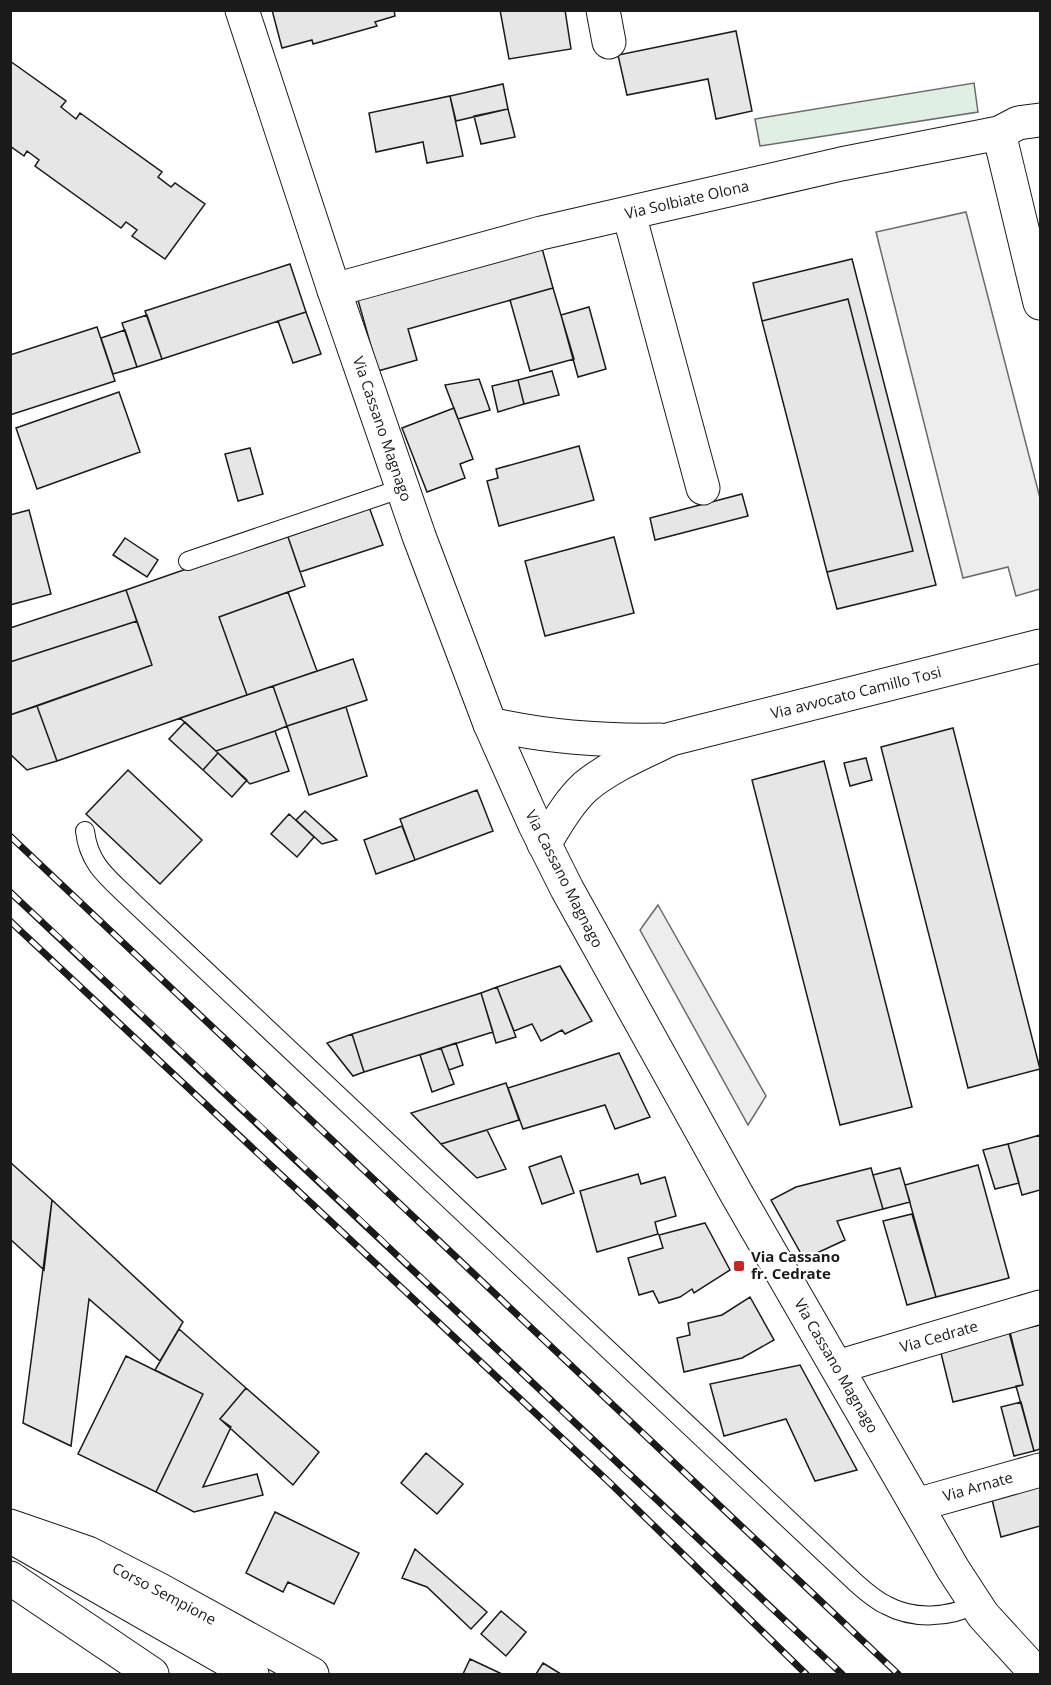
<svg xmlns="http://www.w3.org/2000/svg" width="1051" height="1685" font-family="'Open Sans',sans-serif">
<rect width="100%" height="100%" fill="#fff"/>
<!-- green -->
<path fill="#e0efe3" stroke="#6a6a6a" stroke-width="1.5" d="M 974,83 L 978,112 L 760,146 L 755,119 Z"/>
<!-- parking -->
<path fill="#ededed" stroke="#6a6a6a" stroke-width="1.5" d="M 966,212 L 1040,498 L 1040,589 L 1016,596 L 1008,567 L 963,578 L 876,232 Z
M 658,905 L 766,1096 L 748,1125 L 640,930 Z"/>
<!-- building -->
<path fill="#e6e6e6" stroke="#1a1a1a" stroke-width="1.5" d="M 272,10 L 394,10 L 395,16 L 375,22 L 377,26 L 313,44 L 312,40 L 282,48 Z
M 500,10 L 565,10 L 571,49 L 509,59 Z
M 736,31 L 752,111 L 716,119 L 708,79 L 627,95 L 618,55 Z
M 10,61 L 66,101 L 61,107 L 76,119 L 80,113 L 162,172 L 158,177 L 171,187 L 175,183 L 205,204 L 165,259 L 132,236 L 137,230 L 126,222 L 121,228 L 35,166 L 39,160 L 27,151 L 24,156 L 10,146 Z
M 503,84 L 508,109 L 456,121 L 450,96 Z
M 450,96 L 463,156 L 427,163 L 423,142 L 376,152 L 369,113 Z
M 508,109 L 515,137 L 481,144 L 474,116 Z
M 540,241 L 553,288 L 408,329 L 417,360 L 378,371 L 356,293 Z
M 852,259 L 936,585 L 837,609 L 827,572 L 913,551 L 848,299 L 762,321 L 753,283 Z
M 290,264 L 306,312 L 162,359 L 145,311 Z
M 553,288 L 574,359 L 530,371 L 510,300 Z
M 848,299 L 913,551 L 827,572 L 762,321 Z
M 589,307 L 606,369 L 578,377 L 561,315 Z
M 306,312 L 321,354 L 293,363 L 278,321 Z
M 147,315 L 162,359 L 137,367 L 122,323 Z
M 97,327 L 115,381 L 10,415 L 10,355 Z
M 125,330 L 137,367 L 113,374 L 101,338 Z
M 552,371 L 559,395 L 524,404 L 518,380 Z
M 479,379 L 490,410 L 458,419 L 445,385 Z
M 518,380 L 524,404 L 498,412 L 492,386 Z
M 119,392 L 140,452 L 37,489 L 16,428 Z
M 454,408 L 473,459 L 460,464 L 465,478 L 427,492 L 402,428 Z
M 579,446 L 594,500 L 499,526 L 487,481 L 498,478 L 496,469 Z
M 250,448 L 263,494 L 238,501 L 225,454 Z
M 742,494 L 748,516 L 655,540 L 650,518 Z
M 369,507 L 383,545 L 300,572 L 287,534 Z
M 29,510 L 51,594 L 10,605 L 10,515 Z
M 287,534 L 305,586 L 219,617 L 247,695 L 57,761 L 37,706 L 152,665 L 126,590 Z
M 614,537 L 634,613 L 545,636 L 525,561 Z
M 125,538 L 158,560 L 147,577 L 113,555 Z
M 126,590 L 137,621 L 10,662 L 10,628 Z
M 288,592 L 317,671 L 247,695 L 219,617 Z
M 137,621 L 152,665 L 10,715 L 10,662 Z
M 353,659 L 367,700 L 287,726 L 273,686 Z
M 273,686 L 287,726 L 275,731 L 216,751 L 180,718 Z
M 37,706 L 57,761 L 27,770 L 10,754 L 10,715 Z
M 346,707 L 367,776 L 309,795 L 287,726 Z
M 185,722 L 218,753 L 203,770 L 169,739 Z
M 953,728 L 1040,1069 L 968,1088 L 881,747 Z
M 275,731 L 289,771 L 250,784 L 216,751 Z
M 218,753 L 247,780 L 232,797 L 203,770 Z
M 866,758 L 872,780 L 850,786 L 844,763 Z
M 824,761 L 912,1107 L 840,1125 L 752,780 Z
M 128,770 L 202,840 L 160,884 L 86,814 Z
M 477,790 L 493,831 L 415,860 L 400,819 Z
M 305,811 L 337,840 L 322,844 L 296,820 Z
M 289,814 L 314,837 L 297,857 L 271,834 Z
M 402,826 L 415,860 L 376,874 L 364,840 Z
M 560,966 L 592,1021 L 565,1034 L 562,1030 L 541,1041 L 532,1024 L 514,1031 L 497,987 Z
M 497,987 L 516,1037 L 496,1043 L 481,993 Z
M 481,993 L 493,1032 L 364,1072 L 352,1034 Z
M 352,1034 L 364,1072 L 353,1076 L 327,1043 Z
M 456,1043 L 463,1065 L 449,1070 L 441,1048 Z
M 441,1048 L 454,1084 L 432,1092 L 420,1055 Z
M 619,1053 L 650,1117 L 615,1129 L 605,1105 L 523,1129 L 508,1088 Z
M 506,1083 L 519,1120 L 441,1144 L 411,1113 Z
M 487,1130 L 506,1169 L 477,1178 L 441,1144 Z
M 1040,1135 L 1040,1190 L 1022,1195 L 1008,1144 Z
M 1008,1144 L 1019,1183 L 995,1189 L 983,1150 Z
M 561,1156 L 574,1193 L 542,1204 L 529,1167 Z
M 10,1162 L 52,1200 L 44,1270 L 10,1239 Z
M 978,1165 L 1009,1278 L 936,1297 L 905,1185 Z
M 871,1168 L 883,1209 L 837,1221 L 845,1240 L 804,1259 L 771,1200 L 796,1187 Z
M 900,1168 L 910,1202 L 883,1209 L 873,1175 Z
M 638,1174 L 641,1184 L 665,1177 L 676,1216 L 655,1222 L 658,1234 L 597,1252 L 580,1191 Z
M 52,1200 L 183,1322 L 160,1361 L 89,1299 L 71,1446 L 23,1423 Z
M 912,1214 L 936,1297 L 907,1305 L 883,1221 Z
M 705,1223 L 730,1270 L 694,1293 L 692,1289 L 680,1297 L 659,1303 L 653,1291 L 639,1295 L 628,1258 L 663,1248 L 659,1235 Z
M 750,1297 L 774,1340 L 742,1358 L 684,1372 L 677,1338 L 690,1335 L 688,1323 L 722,1315 Z
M 1040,1325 L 1040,1449 L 1034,1451 L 1016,1386 L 1023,1385 L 1009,1332 Z
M 1009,1328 L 1023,1385 L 953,1402 L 939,1345 Z
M 179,1329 L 246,1388 L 220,1419 L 231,1427 L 203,1487 L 257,1474 L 263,1495 L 194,1512 L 156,1492 L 203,1394 L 155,1370 Z
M 126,1356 L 203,1394 L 156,1492 L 78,1454 Z
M 800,1365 L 857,1470 L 815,1481 L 786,1419 L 724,1436 L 710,1384 Z
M 246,1388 L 319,1452 L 293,1485 L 220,1419 Z
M 1021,1402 L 1034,1451 L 1014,1456 L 1001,1407 Z
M 426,1453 L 463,1484 L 437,1514 L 401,1483 Z
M 1040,1477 L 1040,1526 L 1001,1537 L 990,1491 Z
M 275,1512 L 359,1553 L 334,1604 L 288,1582 L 283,1592 L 246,1573 Z
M 415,1549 L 487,1612 L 471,1629 L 427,1587 L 402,1578 Z
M 501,1611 L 526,1632 L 506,1656 L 481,1634 Z
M 470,1659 L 502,1674 L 463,1674 Z
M 543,1663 L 561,1674 L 536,1674 Z"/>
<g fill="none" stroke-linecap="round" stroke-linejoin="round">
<defs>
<path id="service" d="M 188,561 L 403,488
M 85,831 C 89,866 110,879 133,902 L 856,1583 C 865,1591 875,1600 886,1605 C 913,1620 949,1618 976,1604"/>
<path id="minor" d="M 603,10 L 609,42
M 999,133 L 1040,303
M 629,214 L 703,488
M 334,290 L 541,233 L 841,164 L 999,133 L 1018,123 L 1040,120
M 490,724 C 546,737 603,741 660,740
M 544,844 C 556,825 568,803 585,787 C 610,766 642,753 671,739 L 1040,646
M 837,1367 L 1040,1307
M 916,1505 L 1040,1470"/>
<path id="tertiary" d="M 242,10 L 334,290 L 419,536 L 490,724 L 535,825 L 567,889 L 736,1193 L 953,1569 L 983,1615 L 1037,1674"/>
<path id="secondary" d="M 10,1536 L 252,1674"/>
<path id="primary" d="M 10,1526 L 88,1553 L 160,1590 L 312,1674
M 10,1578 L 152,1674"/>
</defs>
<!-- service casing -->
<use href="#service" stroke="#1a1a1a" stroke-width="20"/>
<!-- minor casing -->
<use href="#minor" stroke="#1a1a1a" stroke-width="35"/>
<!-- tertiary casing -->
<use href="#tertiary" stroke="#1a1a1a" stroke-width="35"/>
<!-- secondary casing -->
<use href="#secondary" stroke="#1a1a1a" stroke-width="35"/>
<!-- primary casing -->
<use href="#primary" stroke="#1a1a1a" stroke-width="35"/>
<!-- service -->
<use href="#service" stroke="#fff" stroke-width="18"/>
<!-- minor -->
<use href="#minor" stroke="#fff" stroke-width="33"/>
<!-- tertiary -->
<use href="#tertiary" stroke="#fff" stroke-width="33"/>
<!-- secondary -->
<use href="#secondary" stroke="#fff" stroke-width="33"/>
<!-- primary -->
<use href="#primary" stroke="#fff" stroke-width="33"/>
<defs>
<path id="rail" d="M 10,836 L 898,1674
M 10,892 C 289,1151 564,1414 842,1674
M 10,921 L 610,1483 L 806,1674"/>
</defs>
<!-- rail casing -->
<use href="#rail" stroke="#1a1a1a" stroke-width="7"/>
<!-- rail -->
<use href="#rail" stroke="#fff" stroke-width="4.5" stroke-dasharray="14" stroke-linecap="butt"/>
</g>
<!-- markers -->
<rect fill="#c62828" stroke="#fff" stroke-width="2" x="733" y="1260" width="12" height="12" rx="3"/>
<g text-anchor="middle" stroke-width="4.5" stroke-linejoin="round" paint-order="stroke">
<!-- street labels -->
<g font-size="15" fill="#1a1a1a" stroke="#fff">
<text transform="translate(687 200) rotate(-13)" y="5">Via Solbiate Olona</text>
<text transform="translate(382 429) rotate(71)" y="5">Via Cassano Magnago</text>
<text transform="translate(856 693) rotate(-14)" y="5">Via avvocato Camillo Tosi</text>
<text transform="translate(564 879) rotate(63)" y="5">Via Cassano Magnago</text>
<text transform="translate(939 1337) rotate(-16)" y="5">Via Cedrate</text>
<text transform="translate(836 1366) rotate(60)" y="5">Via Cassano Magnago</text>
<text transform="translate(978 1487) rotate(-16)" y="5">Via Arnate</text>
<text transform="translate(164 1594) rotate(28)" y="5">Corso Sempione</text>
</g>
<!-- poi labels -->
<g font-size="15" font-weight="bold" fill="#1a1a1a" stroke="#fff" text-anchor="start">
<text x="751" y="1262">Via Cassano<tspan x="751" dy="17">fr. Cedrate</tspan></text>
</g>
</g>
<!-- border -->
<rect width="1051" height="1685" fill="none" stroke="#1a1a1a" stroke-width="24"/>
</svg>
